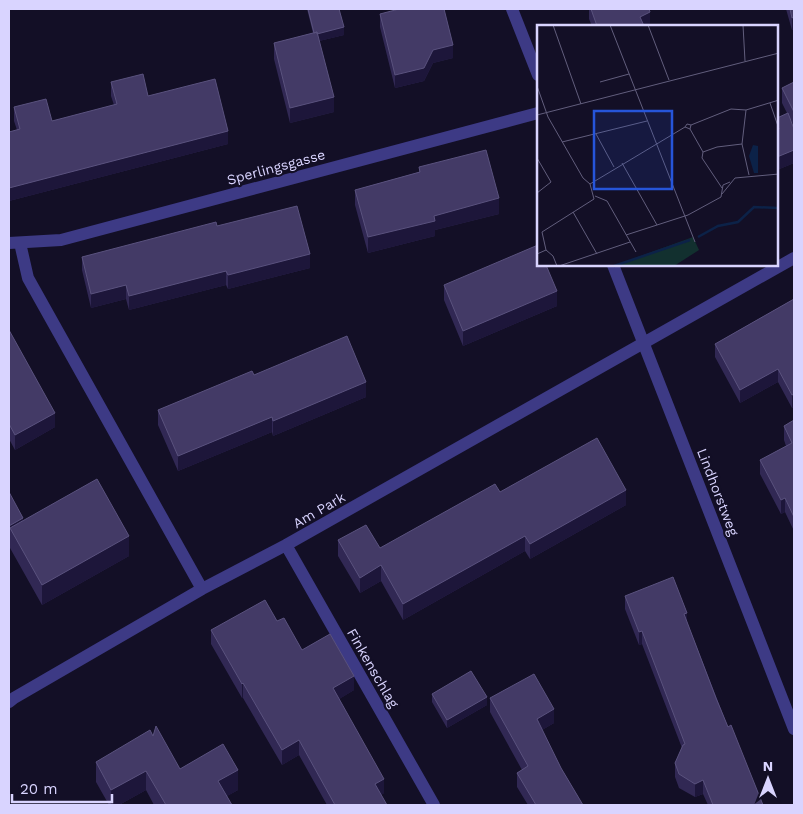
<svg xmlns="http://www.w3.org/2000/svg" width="803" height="814" font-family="'Work Sans',sans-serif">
<rect width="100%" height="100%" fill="#130f26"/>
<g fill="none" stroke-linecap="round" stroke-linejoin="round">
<!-- street -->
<path stroke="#3d3a85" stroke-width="12" d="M 512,9 L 538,75
M 9,243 L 61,240 L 538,113
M 20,243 L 28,278 L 202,589
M 613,265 L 794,729
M 286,545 L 434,805
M 9,702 L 14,698 L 202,589 L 286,545 L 794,258"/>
</g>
<!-- wall -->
<path fill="#312854" d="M 307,9 L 339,9 L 344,35 L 319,41 L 334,112 L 290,123 L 274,59 L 274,43 L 313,33 Z
M 589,9 L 649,9 L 650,26 L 592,26 L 589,19 Z
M 786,9 L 794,9 L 794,29 L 792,30 Z
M 380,14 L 453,58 L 433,63 L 424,81 L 395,88 L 380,27 Z
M 111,82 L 148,96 L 228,144 L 9,201 L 9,132 L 17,130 L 14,121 L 14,107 L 52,121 L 114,105 L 111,96 Z
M 794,82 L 794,127 L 791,120 L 794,163 L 777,170 L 777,118 L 787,113 L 782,103 L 782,88 Z
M 419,167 L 499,214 L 435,230 L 435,236 L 368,253 L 355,205 L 355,190 L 419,172 Z
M 217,226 L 310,268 L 228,289 L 226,285 L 129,310 L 126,299 L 91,308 L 82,270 L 82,257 Z
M 444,285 L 557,306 L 463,346 L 444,300 Z
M 794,299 L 794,407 L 792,408 L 778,382 L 740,403 L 715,357 L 715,344 Z
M 9,330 L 55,427 L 15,450 L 9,439 Z
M 254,375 L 366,397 L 273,436 L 272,432 L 178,471 L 158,425 L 158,410 Z
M 794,420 L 794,531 L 785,512 L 781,514 L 760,474 L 760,460 L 786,446 L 784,440 L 784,426 Z
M 9,492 L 23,521 L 129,556 L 42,605 L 10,548 L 10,540 L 9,541 Z
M 500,492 L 626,505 L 530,559 L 525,551 L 403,620 L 381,581 L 360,593 L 338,556 L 338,540 L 380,548 Z
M 625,596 L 687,622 L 728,727 L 763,805 L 708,805 L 703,794 L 695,797 L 679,788 L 675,777 L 675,763 L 682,748 L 642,644 L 639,645 L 625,609 Z
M 277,621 L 302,650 L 354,690 L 339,699 L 384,793 L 381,795 L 387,805 L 327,805 L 299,755 L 282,765 L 243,698 L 242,698 L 211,644 L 211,630 Z
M 432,694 L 487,705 L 447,728 L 432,702 Z
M 490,698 L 554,723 L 542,730 L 561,768 L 583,805 L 528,805 L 517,787 L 517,773 L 522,770 L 490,712 Z
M 153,736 L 180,769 L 238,790 L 227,796 L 232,805 L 154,805 L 146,790 L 119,805 L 109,805 L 96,782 L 96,762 Z"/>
<!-- shaded-wall -->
<path fill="#1d163a" d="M 650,12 L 650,26 L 640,26 L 640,17 Z
M 794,17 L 794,29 L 792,30 L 792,18 Z
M 344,27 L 344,35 L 315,42 L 315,34 Z
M 453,45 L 453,58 L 433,63 L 424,81 L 395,88 L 395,75 L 433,50 Z
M 334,97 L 334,112 L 290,123 L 290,108 Z
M 228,131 L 228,144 L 9,201 L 9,188 Z
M 794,150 L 794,163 L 777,170 L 777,157 Z
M 499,198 L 499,214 L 435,230 L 435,236 L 368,253 L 368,237 L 434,216 Z
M 310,254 L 310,268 L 228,289 L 228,275 Z
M 226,271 L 226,285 L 129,310 L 129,296 Z
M 126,285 L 126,299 L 91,308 L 91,294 Z
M 557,291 L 557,306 L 463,346 L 463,331 Z
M 778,369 L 778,382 L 740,403 L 740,390 Z
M 366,382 L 366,397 L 273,436 L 273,421 Z
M 794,394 L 794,407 L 792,408 L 792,395 Z
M 55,413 L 55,427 L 15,450 L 15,435 Z
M 272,417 L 272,432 L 178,471 L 178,456 Z
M 626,490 L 626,505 L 530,559 L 530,544 Z
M 785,498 L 785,512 L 781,514 L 781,500 Z
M 23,518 L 23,533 L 10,528 L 10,540 L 9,541 L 9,526 Z
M 129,536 L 129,556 L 42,605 L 42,585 Z
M 525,536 L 525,551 L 403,620 L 403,604 Z
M 381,565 L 381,581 L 360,593 L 360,578 Z
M 687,613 L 687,626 L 684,614 Z
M 642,631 L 642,644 L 639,645 L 639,632 Z
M 354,676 L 354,690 L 333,703 L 333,688 Z
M 243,683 L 243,698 L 242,698 L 242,684 Z
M 487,697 L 487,705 L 447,728 L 447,720 Z
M 554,709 L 554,723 L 537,733 L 537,719 Z
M 299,740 L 299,755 L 282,765 L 282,750 Z
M 238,770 L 238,790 L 218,801 L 218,781 Z
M 146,771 L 146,790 L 119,805 L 111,805 L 111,790 Z
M 384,779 L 384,793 L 375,799 L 375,784 Z
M 703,780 L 703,794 L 695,797 L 695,784 Z"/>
<!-- building -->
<path fill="#433a66" stroke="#5a527e" d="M 308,9 L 339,9 L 344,27 L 317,34 L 317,32 L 314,33 Z
M 399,9 L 444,9 L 453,45 L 433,50 L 424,68 L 395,75 L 380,14 Z
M 591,9 L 649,9 L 650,12 L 640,17 L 644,26 L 597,26 Z
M 790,9 L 794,9 L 794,17 L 792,18 Z
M 317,32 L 334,97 L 290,108 L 274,43 Z
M 143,74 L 148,96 L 215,79 L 228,131 L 9,188 L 9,132 L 20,129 L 14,107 L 46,99 L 52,121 L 117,104 L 111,82 Z
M 794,82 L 794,112 L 782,88 Z
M 788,113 L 794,129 L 794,150 L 777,157 L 777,118 Z
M 486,150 L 499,198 L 434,216 L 435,221 L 368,237 L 355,190 L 420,172 L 419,167 Z
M 297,206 L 310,254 L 228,275 L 226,271 L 129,296 L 126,285 L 91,294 L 82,257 L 216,222 L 217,226 Z
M 538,245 L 538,265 L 546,265 L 557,291 L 463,331 L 444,285 Z
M 794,299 L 794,394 L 792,395 L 778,369 L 740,390 L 715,344 Z
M 9,330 L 55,413 L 15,435 L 9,424 Z
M 347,336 L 366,382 L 273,421 L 272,417 L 178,456 L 158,410 L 252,371 L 254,375 Z
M 794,420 L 794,517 L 785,498 L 781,500 L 760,460 L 792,443 L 784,426 Z
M 597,438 L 626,490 L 530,544 L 525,536 L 403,604 L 381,565 L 360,578 L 338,540 L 366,525 L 380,548 L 495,484 L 500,492 Z
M 97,479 L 129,536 L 42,585 L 10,528 Z
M 9,492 L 23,518 L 9,526 Z
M 673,577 L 687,613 L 684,614 L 716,698 L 728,727 L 731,725 L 763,805 L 713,805 L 703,780 L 695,784 L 679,774 L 675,763 L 683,745 L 685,744 L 642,631 L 639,632 L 625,596 Z
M 265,600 L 277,621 L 284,618 L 302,650 L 330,634 L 354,676 L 333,688 L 384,779 L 375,784 L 387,805 L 335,805 L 299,740 L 282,750 L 243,683 L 242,684 L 211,630 Z
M 471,671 L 487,697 L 447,720 L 432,694 Z
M 534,674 L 554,709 L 537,719 L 561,768 L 583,805 L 536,805 L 517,773 L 528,766 L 490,698 Z
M 156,726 L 180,769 L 223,744 L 238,770 L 218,781 L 232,805 L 166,805 L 146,771 L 111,790 L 96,762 L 150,730 L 153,736 Z"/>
<g text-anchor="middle" stroke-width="4.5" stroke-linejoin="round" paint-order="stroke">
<!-- street labels -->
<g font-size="14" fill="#d9d4ff" stroke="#130f26">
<text transform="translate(276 167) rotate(-15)" y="5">Sperlingsgasse</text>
<text transform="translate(718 492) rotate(69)" y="5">Lindhorstweg</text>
<text transform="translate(319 510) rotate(-30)" y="5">Am Park</text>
<text transform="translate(373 668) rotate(60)" y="5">Finkenschlag</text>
</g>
</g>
<!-- overview -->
<g transform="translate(537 25)">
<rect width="241" height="241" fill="#130f26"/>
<path d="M 156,212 L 162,225 L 137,241 L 76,241 Z" fill="#12302f"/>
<path d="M 216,120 L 221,121 L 221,148 L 217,148 L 212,131 Z" fill="#0c2248"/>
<path fill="none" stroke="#0c2248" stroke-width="2.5" d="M 161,212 L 181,201 L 201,197 L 217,182 L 242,183M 77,241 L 153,215"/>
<path fill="none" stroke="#625e7d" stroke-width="1" d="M 16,0 L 44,79M 73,0 L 158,217M 111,0 L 132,55M 206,0 L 208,36M 63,57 L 92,49M 0,61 L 11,92 L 46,153 L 53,159M 233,78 L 242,104M 209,85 L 205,119 L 212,150M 0,90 L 242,28M 154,100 L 153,104 L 148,102 L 150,99 L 154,100 L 194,84 L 209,85 L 242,75M 153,104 L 166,127 L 165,133 L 185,163M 59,109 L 77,142M 25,117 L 110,96M 166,127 L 180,122 L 205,119M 0,133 L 14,157 L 0,168M 85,138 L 120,200M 53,159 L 148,102M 185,169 L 198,153 L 242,149M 58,171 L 70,176 L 99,227M 36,187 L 60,229M 5,207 L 57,174 L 53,159M 89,210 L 151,190 L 184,172 L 186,160 L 193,157M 9,225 L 16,231 L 20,241M 0,229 L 9,225 L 5,207M 22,241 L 93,217"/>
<path fill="#2655da" fill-opacity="0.15" stroke="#2655da" stroke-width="2.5" d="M 57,86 L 135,86 L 135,164 L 57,164 Z"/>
<rect width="241" height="241" fill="none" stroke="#d9d4ff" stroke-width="2.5"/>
</g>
<!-- border -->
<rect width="803" height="814" fill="none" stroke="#d9d4ff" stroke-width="20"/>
<!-- north arrow -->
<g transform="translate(768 779)" stroke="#130f26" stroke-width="4" paint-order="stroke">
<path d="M0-4L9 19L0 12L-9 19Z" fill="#d9d4ff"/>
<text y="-8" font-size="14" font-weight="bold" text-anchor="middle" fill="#d9d4ff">N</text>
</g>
<!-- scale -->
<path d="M12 794v8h100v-8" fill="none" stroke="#d9d4ff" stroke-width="2.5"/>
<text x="20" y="794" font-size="15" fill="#d9d4ff" stroke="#130f26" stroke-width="4" paint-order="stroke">20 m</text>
</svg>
